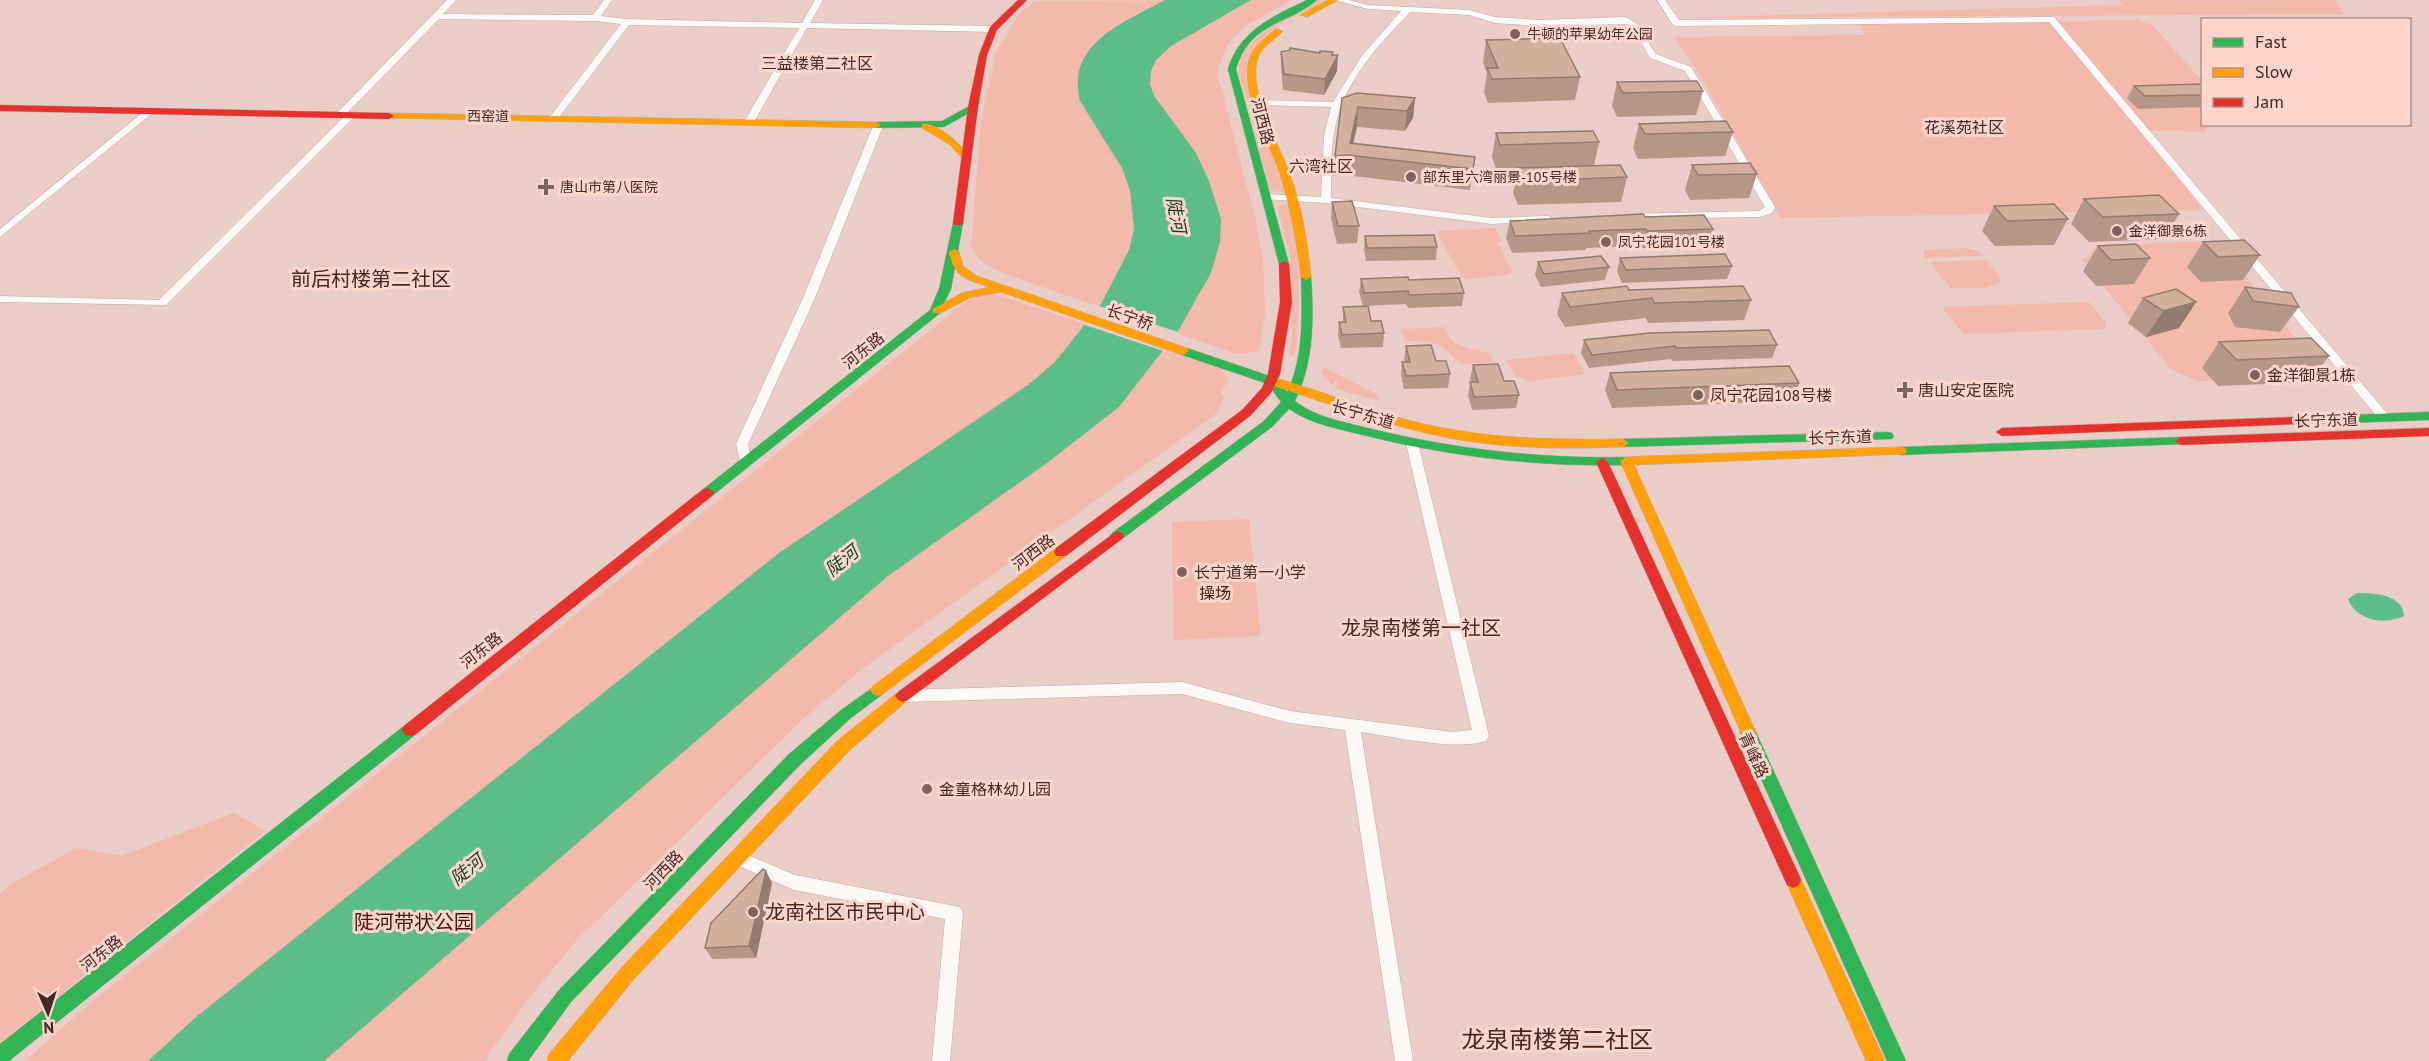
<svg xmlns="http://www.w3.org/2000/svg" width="2429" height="1061" font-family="'PT Sans','Noto Sans SC',sans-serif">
<rect width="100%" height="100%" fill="#e9cdc6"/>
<!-- green -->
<path fill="#f3b9aa" d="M 1292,0 C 1257,20 1223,30 1218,76 L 1256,221 L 1263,260 L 1265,314 L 1259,351 L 1237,354 L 1016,278 C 997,271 982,265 971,248 L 981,123 L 996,52 L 1019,14 L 1035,1 Z
M 1318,0 L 1324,1 C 1289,20 1251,32 1246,75 L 1284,192 L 1271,191 C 1261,163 1255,134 1249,106 C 1246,94 1239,83 1239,71 C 1239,36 1293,15 1318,0 Z
M 2118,0 L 2335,0 L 2345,14 L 1679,18 L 2123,5 Z
M 2139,20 L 2153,26 L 2202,81 L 2202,124 L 2210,125 L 2204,132 L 2140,130 L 2203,210 L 1781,218 L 1692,62 L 1674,37 L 1864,35 L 1860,24 Z
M 1287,203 C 1303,249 1299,302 1296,350 L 1292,356 L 1289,355 L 1292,340 L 1290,255 L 1277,206 Z
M 1495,228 L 1502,242 L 1498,243 L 1512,271 L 1507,275 L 1466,279 L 1461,277 L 1437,231 Z
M 2204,241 L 2229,266 L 2237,266 L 2330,381 L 2197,381 L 2171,369 L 2082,260 L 2091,255 L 2093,249 L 2100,246 Z
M 1967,248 L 1980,252 L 1984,256 L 1924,258 L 1924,250 Z
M 1986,260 L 2001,278 L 2001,283 L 1985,288 L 1950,288 L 1930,262 Z
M 991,294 L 1005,297 L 1221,369 L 1229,379 L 1220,394 L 1224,396 L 1217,413 L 862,669 L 804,718 L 577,940 L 525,1003 L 484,1061 L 25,1061 L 94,1000 L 968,300 Z
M 2089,302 L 2106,323 L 2105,329 L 1963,334 L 1942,307 Z
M 1444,327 C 1449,348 1473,348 1490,354 L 1494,362 L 1461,364 C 1438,341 1437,341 1405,341 L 1402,329 Z
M 1573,353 L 1585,374 L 1530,381 L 1516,377 L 1506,360 Z
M 1325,368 L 1376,394 L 1379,401 L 1334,388 L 1340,380 L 1331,384 L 1323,376 L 1321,370 Z
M 1249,519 L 1261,636 L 1173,640 L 1172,522 Z
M 234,813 L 265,831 L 0,1043 L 0,894 L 8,886 L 76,848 L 121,856 Z"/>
<!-- water -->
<path fill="#5dbd87" d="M 1165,0 L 1251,0 L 1171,46 L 1156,60 L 1151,71 L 1150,85 L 1155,97 L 1196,153 L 1209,181 L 1221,219 L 1220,242 L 1211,273 L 1178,331 L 1119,407 L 1047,463 L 888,576 L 324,1061 L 148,1061 L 196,1017 L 779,553 L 1028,385 L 1055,362 L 1101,304 L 1129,250 L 1134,229 L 1130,190 L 1122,168 L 1080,101 C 1066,43 1123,23 1165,0 Z
M 2357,593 C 2373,593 2403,594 2404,616 C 2385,625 2356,621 2348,599 Z"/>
<!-- pier -->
<path fill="#e9cdc6" d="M 1096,305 L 1181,333 L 1166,352 L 1082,324 Z"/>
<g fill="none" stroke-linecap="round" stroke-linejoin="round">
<defs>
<path id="street" d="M 447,0 L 456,0 L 443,14 L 593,15 L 604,0 L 612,0 L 601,16 L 627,19 L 802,23 L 815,0 L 823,0 L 810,23 L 993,26 L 997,29 L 993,32 L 807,28 L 754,122 L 749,125 L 744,122 L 799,28 L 629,25 L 557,120 L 554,121 L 549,118 L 621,24 L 595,21 L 439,19 L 344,116 L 338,116 L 338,112 Z
M 1334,0 L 1349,0 L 1368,5 L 1469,10 L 1495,17 L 1540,20 L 1624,17 C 1644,23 1645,40 1656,54 L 1691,67 L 1775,207 L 1772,213 L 1760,217 L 1622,219 L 1621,217 L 1626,214 L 1759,211 L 1765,207 L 1685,71 L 1650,58 L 1635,31 L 1627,24 L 1540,26 L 1495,23 L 1469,15 L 1410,12 C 1378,46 1344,81 1335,128 C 1330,151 1332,174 1331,198 L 1492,218 L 1547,216 L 1551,217 L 1551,221 L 1492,224 L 1326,203 L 1263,199 L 1263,195 L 1267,194 L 1321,197 L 1324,136 L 1331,107 L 1260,105 L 1255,102 L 1257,100 L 1333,102 L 1361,57 L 1401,11 L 1368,9 Z
M 1657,0 L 1665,0 L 1679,20 L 2054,17 L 2390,417 L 2388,420 L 2380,420 L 2049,22 L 1676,26 L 1673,25 Z
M 147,109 L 155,111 L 0,237 L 0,229 Z
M 349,112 L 357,114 L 166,305 L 0,302 L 0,296 L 159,300 Z
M 878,123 L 883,126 L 815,298 L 748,444 L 752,463 L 751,466 L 741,466 L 736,444 L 803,298 L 873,126 Z
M 1412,439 L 1418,443 L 1489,736 L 1486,741 C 1455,751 1395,737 1361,732 L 1413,1061 L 1395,1061 L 1345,730 L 1290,723 L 1182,694 L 902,702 L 897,700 L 894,696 L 897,692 L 902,690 L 1182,682 L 1290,711 L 1453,732 L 1472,730 L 1406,443 Z
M 738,851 L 795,875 L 960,907 L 963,913 L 950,1061 L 932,1061 L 945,919 L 794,890 L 732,863 L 730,858 L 732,853 Z"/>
<path id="fast" d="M 1307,0 L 1317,0 C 1286,26 1251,21 1236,69 L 1289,264 L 1284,267 L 1279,264 L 1228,69 C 1239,31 1273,16 1307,0 Z
M 973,104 L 978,107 L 976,109 L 944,127 L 876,128 L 871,125 L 876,122 L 942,121 Z
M 958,220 L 963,223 L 951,289 L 939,314 L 712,496 L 702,496 L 700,493 L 702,490 L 930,310 L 939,289 L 953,223 Z
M 1306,274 L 1311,277 C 1314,319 1314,362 1295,401 C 1316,418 1345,422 1372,429 C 1455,449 1540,459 1626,457 L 1632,461 L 1626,465 C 1538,467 1452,457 1367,436 C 1340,429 1312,425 1289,409 L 1272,427 L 1122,539 L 1112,539 L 1110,536 L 1112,533 L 1264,421 L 1281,402 L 1268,384 L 1179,354 L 1177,351 L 1179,348 L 1187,348 L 1276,378 L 1287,392 C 1304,357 1302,315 1301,277 Z
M 2429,412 L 2429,420 L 2347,423 L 2341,419 L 2347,415 Z
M 1888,432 L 1892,433 L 1894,436 L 1892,439 L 1623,447 L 1617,443 L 1623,439 Z
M 2181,437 L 2185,438 L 2187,441 L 2185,444 L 1901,455 L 1895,451 L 1901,447 Z
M 878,684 L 883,686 L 886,690 L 883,694 L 851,718 L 801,764 L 571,1002 L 528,1061 L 507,1061 L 509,1054 L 559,990 L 789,754 L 841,710 Z
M 410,724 L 415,725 L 418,730 L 415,735 L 9,1061 L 0,1061 L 0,1044 L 405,725 Z
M 1748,726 L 1753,727 L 1756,732 L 1906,1061 L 1887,1061 L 1740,732 L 1743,727 Z"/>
<path id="slow" d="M 1328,0 L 1338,0 L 1307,17 L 1300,15 Z
M 1276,29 L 1283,31 C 1275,40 1262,46 1258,58 C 1247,92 1280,145 1291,177 C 1302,209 1308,243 1311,277 L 1306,280 L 1301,277 C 1297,244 1291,210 1281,178 C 1271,144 1240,96 1249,60 C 1253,46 1266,37 1276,29 Z
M 389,113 L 876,122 L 881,125 L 876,128 L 386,118 L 384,116 Z
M 922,124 C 937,122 960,144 969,155 L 969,159 L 963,159 L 950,145 L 922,128 Z
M 954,249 L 959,252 L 963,266 L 977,276 L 1187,348 L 1189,351 L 1183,355 L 1179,354 L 1001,292 L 969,298 L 941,313 L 933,313 L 933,309 L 962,293 L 989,287 C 965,279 955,278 949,252 Z
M 1272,377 C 1318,389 1362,409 1408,420 C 1479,439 1551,440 1623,439 L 1629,443 L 1623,447 C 1565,449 1506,449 1449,438 C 1387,426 1328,403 1268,384 L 1266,381 L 1268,378 Z
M 1901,447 L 1905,448 L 1907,451 L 1905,454 L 1634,465 L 1756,732 L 1753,737 L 1748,738 L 1743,737 L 1620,461 L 1626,457 Z
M 1061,547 L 1066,548 L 1068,552 L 1066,556 L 883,694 L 878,696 L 873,694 L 870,690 L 873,686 L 1056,548 Z
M 903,690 L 908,692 L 911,696 L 908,700 L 849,751 L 634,979 L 568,1061 L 547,1061 L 549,1054 L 622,967 L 837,741 L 898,692 Z
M 1793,872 L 1799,875 L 1885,1061 L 1866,1061 L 1785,880 L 1787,875 Z"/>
<path id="jam" d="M 1018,0 L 1027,0 L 997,30 L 987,55 L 978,107 L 963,223 L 962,225 L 954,225 L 953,223 L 968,107 L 979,55 L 990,27 Z
M 0,105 L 389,113 L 394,116 L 389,119 L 0,111 Z
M 1284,261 L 1289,264 L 1292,302 L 1280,374 L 1271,393 L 1250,416 L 1066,556 L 1056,556 L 1054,552 L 1056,548 L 1242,410 L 1262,388 L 1268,374 L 1280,302 L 1279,264 Z
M 2347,415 L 2353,419 L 2351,422 L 2002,436 L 1996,432 L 2002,428 Z
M 2429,428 L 2429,436 L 2181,445 L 2175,441 L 2181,437 Z
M 1602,458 L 1608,462 L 1799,875 L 1801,880 L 1799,885 L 1793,888 L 1787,885 L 1596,462 Z
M 707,488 L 712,490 L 714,493 L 712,496 L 415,735 L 410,736 L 405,735 L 402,730 L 405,725 L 702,490 Z
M 1117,531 L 1122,533 L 1124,536 L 1122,539 L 908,700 L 903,702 L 898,700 L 895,696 L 898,692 Z"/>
</defs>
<!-- street casing -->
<use href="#street" stroke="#c3aba4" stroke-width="1"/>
<!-- fast casing -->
<use href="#fast" stroke="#c3aba4" stroke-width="1"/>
<!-- slow casing -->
<use href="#slow" stroke="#c3aba4" stroke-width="1"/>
<!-- jam casing -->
<use href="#jam" stroke="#c3aba4" stroke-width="1"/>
<!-- street -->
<use href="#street" fill="#fcf8f6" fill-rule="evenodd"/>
<!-- fast -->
<use href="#fast" fill="#30b455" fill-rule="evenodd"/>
<!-- slow -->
<use href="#slow" fill="#ff9f0a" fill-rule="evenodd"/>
<!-- jam -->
<use href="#jam" fill="#e5322d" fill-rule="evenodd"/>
</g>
<!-- wall -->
<path fill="#b59787" d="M 1486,40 L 1580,77 L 1575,100 L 1488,103 L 1484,92 L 1487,73 L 1483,63 Z
M 1281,52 L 1320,53 L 1333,55 L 1337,71 L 1324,95 L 1283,90 L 1281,68 Z
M 1617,82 L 1703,91 L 1696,115 L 1617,117 L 1612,106 Z
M 2202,84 L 2202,107 L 2138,109 L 2127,98 L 2134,86 Z
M 1357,93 L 1415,98 L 1413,118 L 1405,131 L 1357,127 L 1353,144 L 1475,157 L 1470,190 L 1345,175 L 1334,176 L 1335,156 Z
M 1639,124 L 1733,132 L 1725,156 L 1638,159 L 1633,148 Z
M 1496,133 L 1599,142 L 1594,166 L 1627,177 L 1621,202 L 1518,205 L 1513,193 L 1518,169 L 1496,169 L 1492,157 Z
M 1692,165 L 1757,174 L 1749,198 L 1690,200 L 1685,190 Z
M 2084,199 L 2179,214 L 2164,239 L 2089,242 L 2071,224 Z
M 1332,202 L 1359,226 L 1357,243 L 1337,244 L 1331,219 Z
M 1994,206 L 2068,219 L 2054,245 L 1995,246 L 1982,231 Z
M 1645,217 L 1713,229 L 1707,246 L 1643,248 L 1641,246 L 1586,248 L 1586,250 L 1512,253 L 1506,238 L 1510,221 Z
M 1365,236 L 1437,247 L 1436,260 L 1366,261 L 1364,249 Z
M 2203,242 L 2260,255 L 2243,280 L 2201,282 L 2187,267 Z
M 2098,246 L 2150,258 L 2134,284 L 2096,286 L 2083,271 Z
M 1620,258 L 1732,266 L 1727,279 L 1622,283 L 1617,271 Z
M 1538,262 L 1609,267 L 1605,280 L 1541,287 L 1535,275 Z
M 1361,279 L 1409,280 L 1464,293 L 1462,306 L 1408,308 L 1406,304 L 1363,306 L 1359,292 Z
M 2245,287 L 2299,307 L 2280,332 L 2235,327 L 2228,313 Z
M 1629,290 L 1751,300 L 1744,320 L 1648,323 L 1646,318 L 1565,327 L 1557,314 L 1562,293 Z
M 2143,298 L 2196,302 L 2179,328 L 2146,337 L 2128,323 Z
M 1343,307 L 1371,321 L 1384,333 L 1383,347 L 1341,348 L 1338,335 L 1339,322 L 1343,322 Z
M 1584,340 L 1777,345 L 1772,358 L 1672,361 L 1671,359 L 1589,368 L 1581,353 Z
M 2219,342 L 2329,356 L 2309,382 L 2218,386 L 2202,368 Z
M 1406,346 L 1436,361 L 1450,374 L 1448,388 L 1404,389 L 1401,375 L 1402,362 L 1405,362 L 1404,359 Z
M 1473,365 L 1504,381 L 1519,395 L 1516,408 L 1472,410 L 1468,395 L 1470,382 L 1471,382 L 1470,379 Z
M 1610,373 L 1799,383 L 1792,401 L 1612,408 L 1605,390 Z
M 772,883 L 756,958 L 712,959 L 705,948 Z"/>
<!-- shaded-wall -->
<path fill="#937b6e" d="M 1338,55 L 1337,71 L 1324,95 L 1325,79 Z
M 1415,98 L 1413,118 L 1405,131 L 1407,111 Z
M 1358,107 L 1357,127 L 1350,156 L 1350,143 Z
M 2196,302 L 2179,328 L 2146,337 L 2163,311 Z
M 766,871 L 772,883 L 756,958 L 749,946 Z"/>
<!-- building -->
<path fill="#d2b09d" stroke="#937b6e" stroke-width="1.5" d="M 1560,38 L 1580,77 L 1492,79 L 1487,68 L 1498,68 L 1486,40 Z
M 1290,48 L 1320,53 L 1320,51 L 1333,52 L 1332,55 L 1338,55 L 1325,79 L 1284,74 L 1281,52 L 1290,50 Z
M 1697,81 L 1703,91 L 1623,93 L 1617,82 Z
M 2202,84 L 2202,95 L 2145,96 L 2134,86 Z
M 1357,93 L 1415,98 L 1407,111 L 1358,107 L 1350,143 L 1475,157 L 1473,169 L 1347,155 L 1335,156 L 1342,98 Z
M 1726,121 L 1733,132 L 1645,134 L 1639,124 Z
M 1593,131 L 1599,142 L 1500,145 L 1496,133 Z
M 1750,163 L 1757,174 L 1698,175 L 1692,165 Z
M 1620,165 L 1627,177 L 1523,181 L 1518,168 Z
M 2159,195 L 2179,214 L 2103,217 L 2084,199 Z
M 1352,201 L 1359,226 L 1338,226 L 1332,202 Z
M 2054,204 L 2068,219 L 2007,221 L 1994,206 Z
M 1643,214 L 1645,217 L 1704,215 L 1713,229 L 1647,231 L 1646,229 L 1589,231 L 1590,233 L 1515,236 L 1510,221 Z
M 1434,235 L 1437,247 L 1367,248 L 1365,236 Z
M 2244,240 L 2260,255 L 2218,257 L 2203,242 Z
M 2136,244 L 2150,258 L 2111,260 L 2098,246 Z
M 1725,254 L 1732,266 L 1626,270 L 1620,258 Z
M 1601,256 L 1609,267 L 1544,274 L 1538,262 Z
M 1408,277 L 1409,280 L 1459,278 L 1464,293 L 1409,295 L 1408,291 L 1364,293 L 1361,279 Z
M 1627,286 L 1629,290 L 1743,286 L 1751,300 L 1654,303 L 1652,298 L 1570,307 L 1562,293 Z
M 2245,287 L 2291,293 L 2299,307 L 2253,301 Z
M 2176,289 L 2196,302 L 2163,311 L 2143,298 Z
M 1368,306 L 1371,321 L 1381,321 L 1384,333 L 1342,335 L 1339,322 L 1346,322 L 1343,307 Z
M 1769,330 L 1777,345 L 1676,348 L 1675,346 L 1592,355 L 1584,340 L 1650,333 Z
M 2311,338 L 2329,356 L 2237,360 L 2219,342 Z
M 1431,345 L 1436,361 L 1446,361 L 1450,374 L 1406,376 L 1402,362 L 1410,362 L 1406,346 Z
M 1498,364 L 1504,381 L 1514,381 L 1519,395 L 1474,397 L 1470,382 L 1478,382 L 1473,365 Z
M 1789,366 L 1799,383 L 1617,390 L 1610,373 Z
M 763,869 L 766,871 L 749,946 L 705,948 L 711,923 Z"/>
<!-- markers -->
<g fill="#7d635d" stroke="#fcd5cb" stroke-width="2">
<circle cx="1515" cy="34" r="6"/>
<circle cx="1411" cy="177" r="6"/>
<path d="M543 178h6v6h6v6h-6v6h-6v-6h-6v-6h6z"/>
<circle cx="2117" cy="231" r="6"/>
<circle cx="1606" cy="242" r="6"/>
<circle cx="2255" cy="375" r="6"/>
<path d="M1902 381h6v6h6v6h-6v6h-6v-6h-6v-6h6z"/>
<circle cx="1698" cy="395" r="6"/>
<circle cx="1182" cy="572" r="6"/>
<circle cx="927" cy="789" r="6"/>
<circle cx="753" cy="912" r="6"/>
</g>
<g text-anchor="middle" stroke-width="6" stroke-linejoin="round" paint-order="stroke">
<!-- far-poi labels -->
<g font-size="14" fill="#432a24" stroke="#fcd5cb" text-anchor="start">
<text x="1527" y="39">牛顿的苹果幼年公园</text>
<text x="1423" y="182">部东里六湾丽景-105号楼</text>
<text x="560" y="192">唐山市第八医院</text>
<text x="2129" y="236">金洋御景6栋</text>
<text x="1618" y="247">凤宁花园101号楼</text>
</g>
<!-- far-street labels -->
<g font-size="14" fill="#432a24" stroke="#fcd5cb">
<text transform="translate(488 116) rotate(1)" y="5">西窑道</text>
</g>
<!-- far-quarter labels -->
<g font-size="16" fill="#432a24" stroke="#fcd5cb">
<text x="817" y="69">三益楼第二社区</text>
<text x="1964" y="133">花溪苑社区</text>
<text x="1321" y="172">六湾社区</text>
</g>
<!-- street labels -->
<g font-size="16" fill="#432a24" stroke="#fcd5cb">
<text transform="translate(1263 121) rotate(76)" y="6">河西路</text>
<text transform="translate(1130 317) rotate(19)" y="6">长宁桥</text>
<text transform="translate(863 350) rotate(-39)" y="6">河东路</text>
<text transform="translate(1363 414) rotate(16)" y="6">长宁东道</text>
<text transform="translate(2326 420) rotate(-2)" y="6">长宁东道</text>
<text transform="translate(1840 437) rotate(-2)" y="6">长宁东道</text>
<text transform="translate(1033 552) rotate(-37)" y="6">河西路</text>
<text transform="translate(481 650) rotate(-38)" y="6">河东路</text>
<text transform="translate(1754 755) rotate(65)" y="6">青峰路</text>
<text transform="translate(663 870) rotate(-46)" y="6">河西路</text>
<text transform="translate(101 953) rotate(-38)" y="6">河东路</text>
</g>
<!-- poi labels -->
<g font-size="16" fill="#432a24" stroke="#fcd5cb" text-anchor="start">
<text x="2267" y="381">金洋御景1栋</text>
<text x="1918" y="396">唐山安定医院</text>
<text x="1710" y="401">凤宁花园108号楼</text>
<text x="1194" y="578">长宁道第一小学</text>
<text x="939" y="795">金童格林幼儿园</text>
</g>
<!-- park labels -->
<g font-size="16" fill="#47180c" stroke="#fcd5cb">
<text x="1215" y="599">操场</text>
</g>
<!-- water labels -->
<g font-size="18" font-style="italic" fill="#104729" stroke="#fcd5cb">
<text transform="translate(1176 215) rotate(79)" y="6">陡河</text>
<text transform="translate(842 561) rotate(-39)" y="6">陡河</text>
<text transform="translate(467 870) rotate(-39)" y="6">陡河</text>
</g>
<!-- quarter labels -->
<g font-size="20" fill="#432a24" stroke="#fcd5cb">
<text x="371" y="286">前后村楼第二社区</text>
<text x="1421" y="635">龙泉南楼第一社区</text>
</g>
<!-- near-poi labels -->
<g font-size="20" fill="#432a24" stroke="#fcd5cb" text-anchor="start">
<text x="765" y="919">龙南社区市民中心</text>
</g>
<!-- near-park labels -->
<g font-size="20" fill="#47180c" stroke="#fcd5cb">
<text x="414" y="929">陡河带状公园</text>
</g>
<!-- near-quarter labels -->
<g font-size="24" fill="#432a24" stroke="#fcd5cb">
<text x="1557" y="1048">龙泉南楼第二社区</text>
</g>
</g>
<!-- legend -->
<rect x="2201" y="18" width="210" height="108" fill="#fcd5cb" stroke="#b29188" stroke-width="1.5"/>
<rect x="2213" y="38" width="30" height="9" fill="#30b455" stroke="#b29188" stroke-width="1.5"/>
<text x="2255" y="48" font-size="18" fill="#432a24">Fast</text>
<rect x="2213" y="68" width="30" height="9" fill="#ff9f0a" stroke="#b29188" stroke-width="1.5"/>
<text x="2255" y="78" font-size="18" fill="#432a24">Slow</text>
<rect x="2213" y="98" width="30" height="9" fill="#e5322d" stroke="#b29188" stroke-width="1.5"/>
<text x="2255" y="108" font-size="18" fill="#432a24">Jam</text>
<!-- north arrow -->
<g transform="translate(48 1013) rotate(177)" stroke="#fcd5cb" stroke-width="4.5" paint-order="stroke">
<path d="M0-4.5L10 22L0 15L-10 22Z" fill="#432a24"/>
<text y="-9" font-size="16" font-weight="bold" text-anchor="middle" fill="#432a24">N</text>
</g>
</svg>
